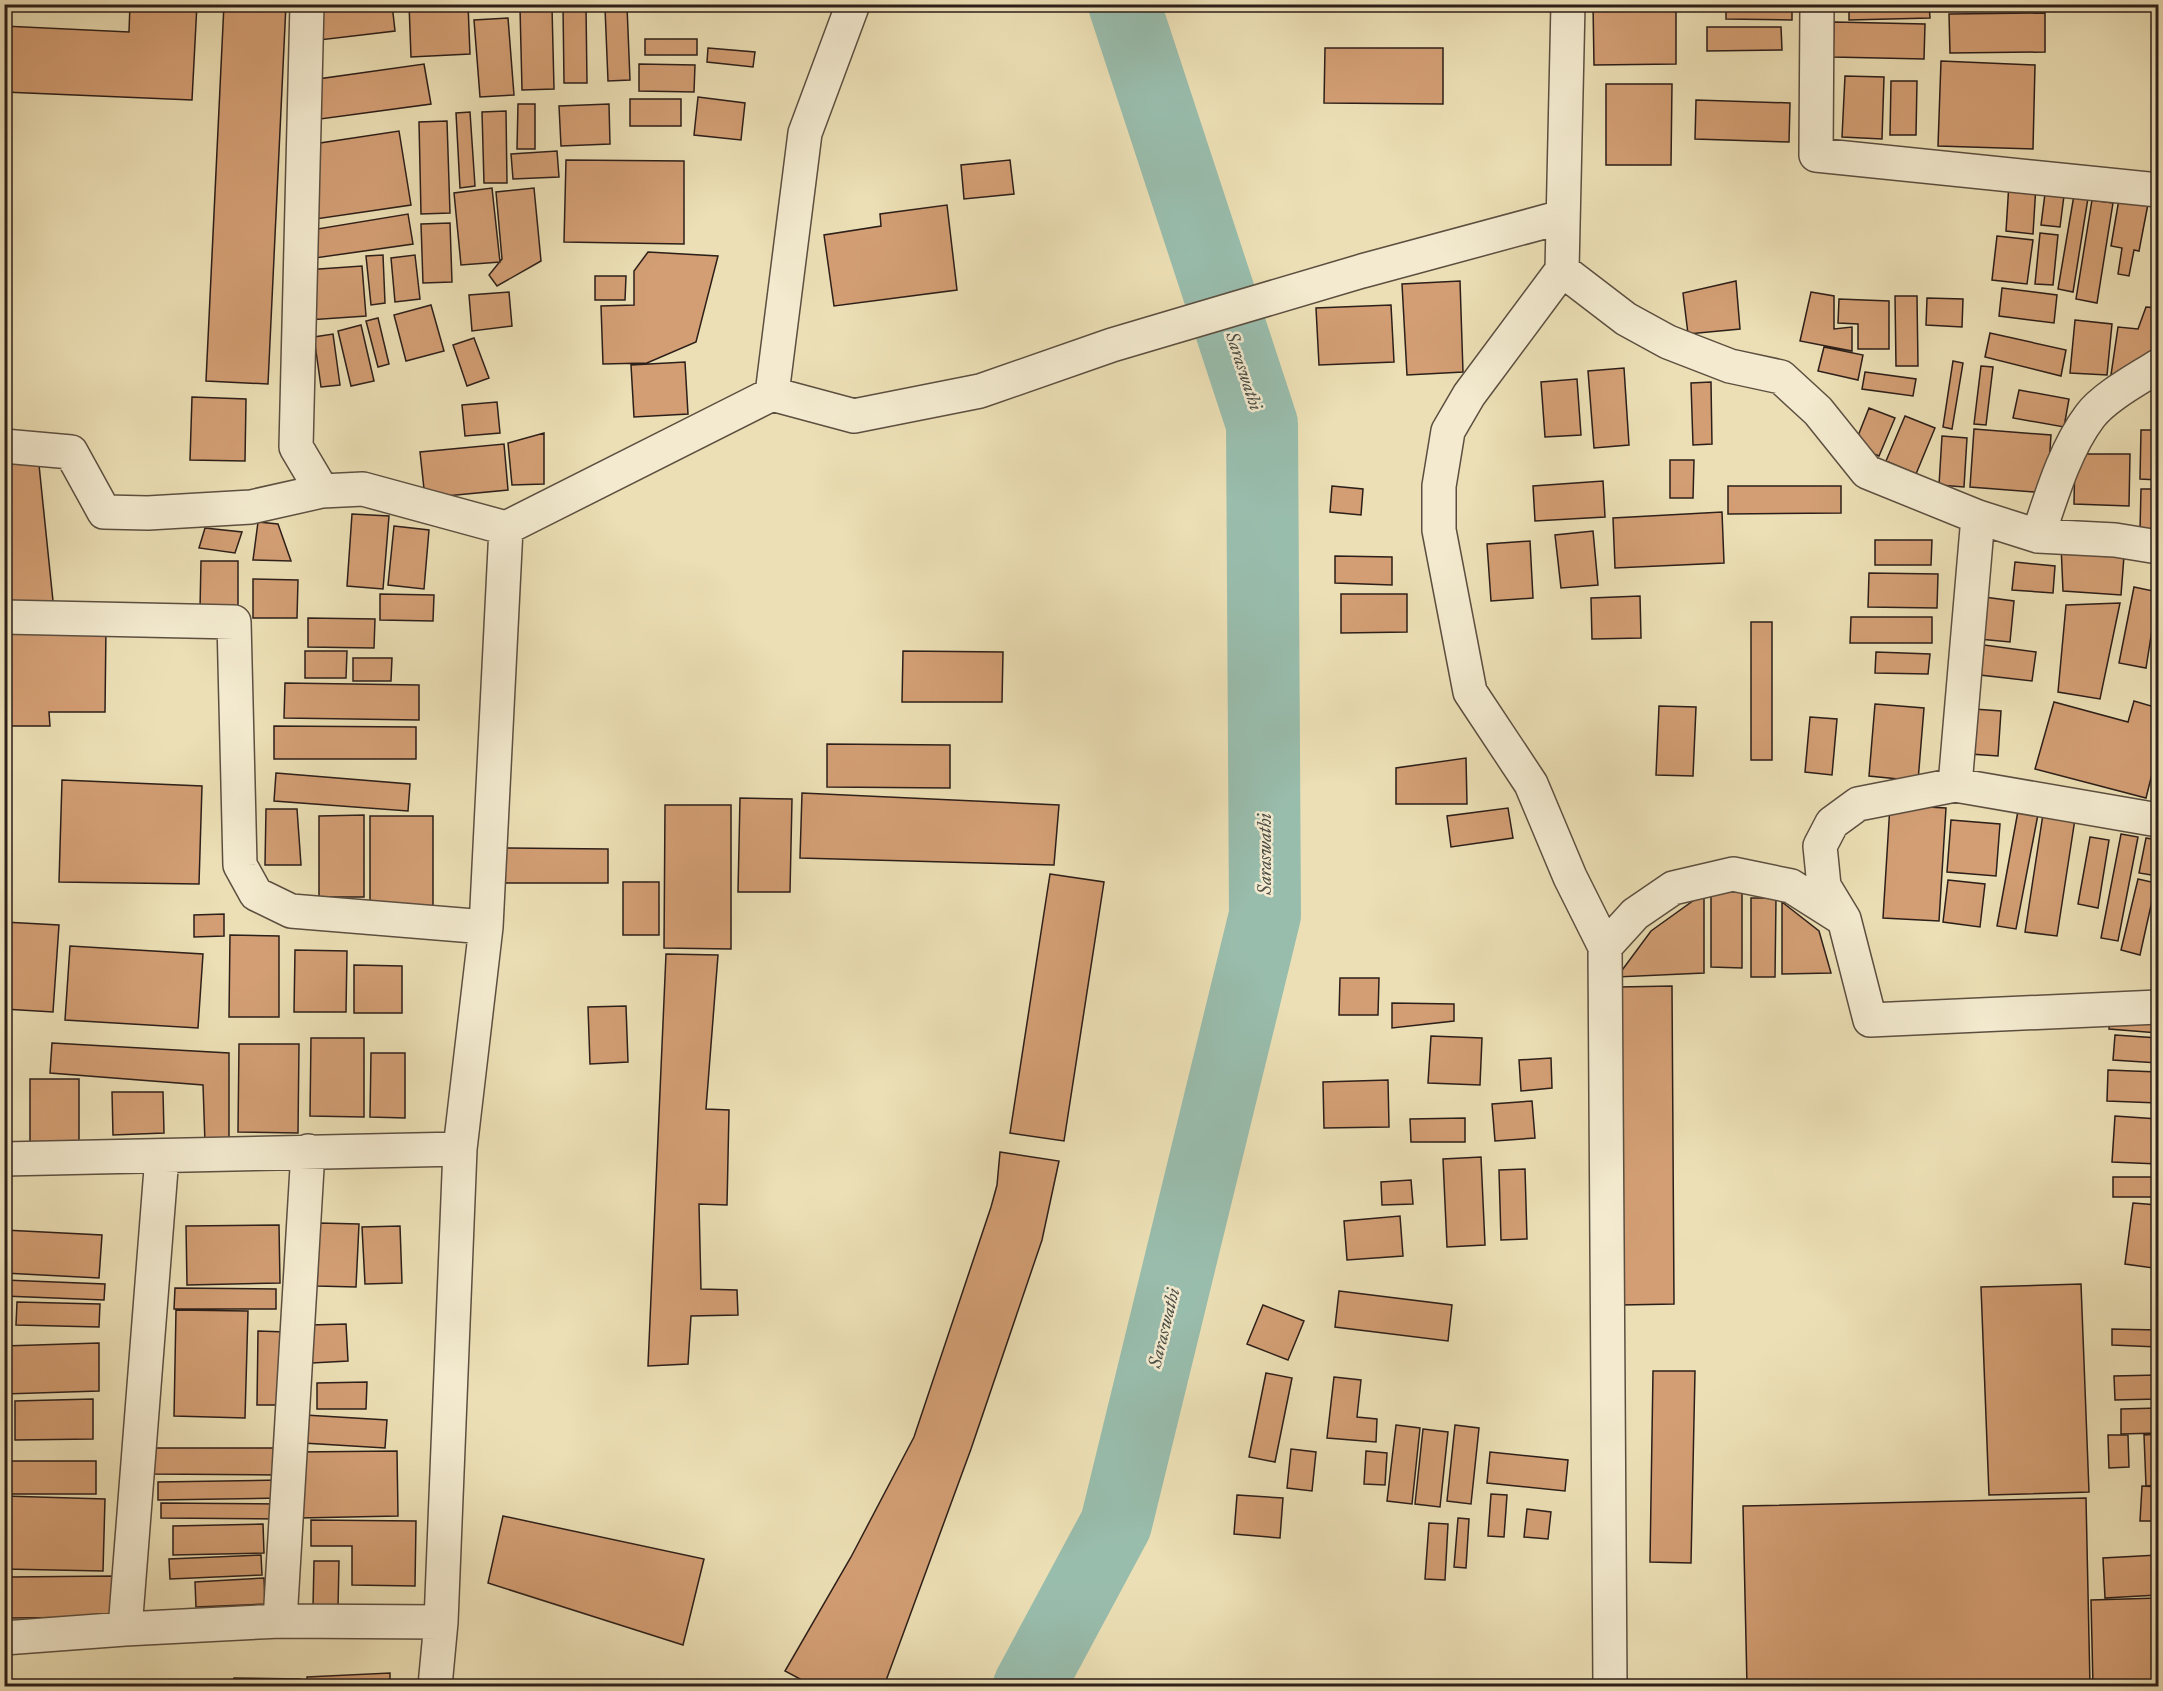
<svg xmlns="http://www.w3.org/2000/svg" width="2163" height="1691" font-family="'IM FELL Great Primer',serif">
<rect width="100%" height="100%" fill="#ecdfb5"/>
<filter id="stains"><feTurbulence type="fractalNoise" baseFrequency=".00333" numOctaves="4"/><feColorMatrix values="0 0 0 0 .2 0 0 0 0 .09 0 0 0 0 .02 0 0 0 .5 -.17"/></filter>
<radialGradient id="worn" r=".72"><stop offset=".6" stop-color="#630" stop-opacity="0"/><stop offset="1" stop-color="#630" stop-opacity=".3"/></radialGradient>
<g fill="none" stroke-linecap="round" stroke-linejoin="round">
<!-- river -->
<path stroke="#99bdad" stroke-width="72" d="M 1029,1686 L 1116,1524 L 1265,915 L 1262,424 L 1124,4"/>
</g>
<!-- building -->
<path fill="#d39e74" stroke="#2c1f19" stroke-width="1.5" d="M 130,4 L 197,4 L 192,100 L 4,92 L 4,26 L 129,32 Z
M 224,4 L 286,4 L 268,384 L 206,381 Z
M 330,4 L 392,4 L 395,31 L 311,41 L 317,10 Z
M 409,4 L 468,4 L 470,54 L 411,57 Z
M 1593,4 L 1676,4 L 1676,64 L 1594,65 Z
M 1726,4 L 1792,4 L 1792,20 L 1726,19 Z
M 1849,4 L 1929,4 L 1930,18 L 1849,20 Z
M 1948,4 L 2015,4 L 2015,8 L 1948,10 Z
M 563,6 L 586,6 L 587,83 L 564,83 Z
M 627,6 L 630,80 L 608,81 L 605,8 Z
M 552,7 L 554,89 L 522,90 L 520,8 Z
M 2045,13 L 2045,52 L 1950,53 L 1949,14 Z
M 508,18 L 514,95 L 480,97 L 474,20 Z
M 1834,22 L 1925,24 L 1924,59 L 1833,57 Z
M 1707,27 L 1781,27 L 1782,50 L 1707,51 Z
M 645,39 L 697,39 L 697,55 L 645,55 Z
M 708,48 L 755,52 L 753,67 L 707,62 Z
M 1325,48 L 1443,48 L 1443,104 L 1324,103 Z
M 1941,61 L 2035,65 L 2033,149 L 1938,146 Z
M 424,64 L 431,104 L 313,120 L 311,80 Z
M 639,64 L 695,65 L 694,92 L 639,91 Z
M 1845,76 L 1884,77 L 1882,139 L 1842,137 Z
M 1891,81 L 1917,81 L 1916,135 L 1890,135 Z
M 1606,84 L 1672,84 L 1671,165 L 1606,165 Z
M 698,97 L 745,103 L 741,140 L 694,135 Z
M 630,99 L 681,99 L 681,126 L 630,126 Z
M 1696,100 L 1790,103 L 1789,142 L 1695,139 Z
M 518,104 L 535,104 L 535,149 L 517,149 Z
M 609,104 L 610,144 L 561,146 L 559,106 Z
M 506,111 L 507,183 L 484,183 L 482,112 Z
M 470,112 L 475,186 L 460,188 L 456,113 Z
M 447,121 L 450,213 L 421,214 L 419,122 Z
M 399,131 L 411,205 L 309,220 L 307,145 Z
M 557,151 L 559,177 L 513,179 L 511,154 Z
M 566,160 L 684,161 L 684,244 L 564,242 Z
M 1010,160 L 1014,194 L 964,199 L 961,165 Z
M 2009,183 L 2036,185 L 2033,234 L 2006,231 Z
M 2046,186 L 2065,188 L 2060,227 L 2041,225 Z
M 492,188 L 500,262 L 461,265 L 454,193 Z
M 534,188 L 541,261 L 497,286 L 489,275 L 502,259 L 496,192 Z
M 2074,195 L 2088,198 L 2073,292 L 2058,289 Z
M 2119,199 L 2148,204 L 2139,251 L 2134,250 L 2129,276 L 2118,274 L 2122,248 L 2111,246 Z
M 2092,200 L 2113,203 L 2097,303 L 2076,299 Z
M 947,205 L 957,290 L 834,306 L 824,235 L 881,226 L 880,214 Z
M 408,214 L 413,244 L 315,258 L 311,230 Z
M 450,223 L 452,282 L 423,283 L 421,224 Z
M 2040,233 L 2058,235 L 2053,285 L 2035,284 Z
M 1997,236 L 2033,240 L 2027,284 L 1992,280 Z
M 648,252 L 718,256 L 696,342 L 647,363 L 603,364 L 601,306 L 634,305 L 634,271 Z
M 383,255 L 385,303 L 371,305 L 366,256 Z
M 415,255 L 420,299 L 395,302 L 391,258 Z
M 362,266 L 366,316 L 308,320 L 305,270 Z
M 595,276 L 626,276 L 625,300 L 595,300 Z
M 1460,281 L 1463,372 L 1407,375 L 1402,284 Z
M 1736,281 L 1740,329 L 1688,334 L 1683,293 Z
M 2002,288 L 2057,295 L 2054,323 L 1999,316 Z
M 509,292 L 512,326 L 472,331 L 469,295 Z
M 1811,292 L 1834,296 L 1834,329 L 1852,327 L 1852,351 L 1800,341 Z
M 1895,296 L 1917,296 L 1918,366 L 1896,366 Z
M 1927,298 L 1963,299 L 1962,327 L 1926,325 Z
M 1839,299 L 1889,301 L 1889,349 L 1858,349 L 1858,324 L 1838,323 Z
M 431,305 L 444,351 L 406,361 L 394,315 Z
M 1391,305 L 1394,362 L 1319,365 L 1316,308 Z
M 2146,307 L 2158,308 L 2158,351 L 2138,367 L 2111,375 L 2118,327 L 2138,329 Z
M 378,318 L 389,364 L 378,367 L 366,321 Z
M 2075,320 L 2112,324 L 2107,375 L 2070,373 Z
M 361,325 L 374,381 L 351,386 L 338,331 Z
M 1990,333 L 2066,350 L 2061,376 L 1985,357 Z
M 333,334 L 340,385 L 321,387 L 314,337 Z
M 474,338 L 489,378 L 467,386 L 453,345 Z
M 1824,347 L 1863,355 L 1858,380 L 1818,371 Z
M 1953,361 L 1963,363 L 1952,429 L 1943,427 Z
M 685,362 L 688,414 L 634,417 L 631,365 Z
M 1981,366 L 1993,367 L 1986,425 L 1974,424 Z
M 1624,368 L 1629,445 L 1594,448 L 1588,371 Z
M 1865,372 L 1916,379 L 1913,396 L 1862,389 Z
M 1577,379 L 1581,435 L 1545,437 L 1541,382 Z
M 1711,382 L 1712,444 L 1693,445 L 1691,383 Z
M 2019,390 L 2069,399 L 2064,427 L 2013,418 Z
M 192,397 L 246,399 L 245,461 L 190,460 Z
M 497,402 L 500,433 L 465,436 L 462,405 Z
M 1869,408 L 1895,418 L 1879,456 L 1854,446 Z
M 1905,416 L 1935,428 L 1916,474 L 1886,461 Z
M 1974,429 L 2051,435 L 2047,493 L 1970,487 Z
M 2141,430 L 2158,430 L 2158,480 L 2140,479 Z
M 544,433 L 544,484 L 512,485 L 508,443 Z
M 1942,436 L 1967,438 L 1964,487 L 1939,485 Z
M 504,444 L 508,490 L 425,498 L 420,452 Z
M 2075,454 L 2130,454 L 2129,506 L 2074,504 Z
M 4,460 L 39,465 L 53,601 L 4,601 Z
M 1670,460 L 1694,460 L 1693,498 L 1670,498 Z
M 1603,481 L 1605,517 L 1535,521 L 1533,486 Z
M 1332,486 L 1363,489 L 1361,515 L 1330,512 Z
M 1728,486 L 1841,486 L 1841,513 L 1728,514 Z
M 2141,489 L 2158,489 L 2158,531 L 2140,531 Z
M 1722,512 L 1724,563 L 1615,568 L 1613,518 Z
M 352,514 L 389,516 L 383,589 L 347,586 Z
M 258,522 L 278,524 L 291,561 L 253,560 Z
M 394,526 L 429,530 L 424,589 L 388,585 Z
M 205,528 L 242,532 L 235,553 L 199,548 Z
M 1593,531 L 1598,585 L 1561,588 L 1555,535 Z
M 1875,540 L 1932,540 L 1931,565 L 1875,565 Z
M 1530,541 L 1533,598 L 1491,601 L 1487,544 Z
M 2061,545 L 2124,556 L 2121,595 L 2063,591 Z
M 1335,556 L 1392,557 L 1392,585 L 1335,583 Z
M 201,561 L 238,561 L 238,609 L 200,609 Z
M 2015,562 L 2055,566 L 2053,593 L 2012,590 Z
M 1869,573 L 1938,574 L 1937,608 L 1868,607 Z
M 253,579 L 298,580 L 297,618 L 253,618 Z
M 2134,587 L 2158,592 L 2146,668 L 2119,663 Z
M 380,594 L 434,595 L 433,621 L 380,620 Z
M 1341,594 L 1407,594 L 1407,632 L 1341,633 Z
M 1640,596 L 1641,638 L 1592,639 L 1591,598 Z
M 1984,597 L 2014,601 L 2010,642 L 1979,639 Z
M 2120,603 L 2100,699 L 2058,692 L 2066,605 Z
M 1851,617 L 1932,617 L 1932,643 L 1850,643 Z
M 308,618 L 375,619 L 374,648 L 308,647 Z
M 1751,622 L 1772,622 L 1772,760 L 1751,760 Z
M 4,625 L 106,626 L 105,712 L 49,712 L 50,726 L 4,726 Z
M 1984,645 L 2036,652 L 2032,681 L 1980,675 Z
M 305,651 L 347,651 L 346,678 L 305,678 Z
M 903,651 L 1003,652 L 1002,702 L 902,702 Z
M 1876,652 L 1930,654 L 1928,674 L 1875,673 Z
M 353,658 L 392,658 L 391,681 L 353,681 Z
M 285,683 L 419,685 L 419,720 L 284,718 Z
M 2134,701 L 2158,708 L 2158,750 L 2146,798 L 2035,769 L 2054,702 L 2128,722 Z
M 1875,704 L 1924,708 L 1918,781 L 1869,776 Z
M 1659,706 L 1696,707 L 1693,776 L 1656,775 Z
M 1974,709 L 2001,711 L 1998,756 L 1970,754 Z
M 1810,717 L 1837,719 L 1832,775 L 1805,772 Z
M 274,726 L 416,727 L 416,759 L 274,759 Z
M 827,744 L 950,745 L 950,788 L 827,787 Z
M 1466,758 L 1467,804 L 1396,804 L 1396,768 Z
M 276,773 L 410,784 L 408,811 L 274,801 Z
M 62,780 L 202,786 L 199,884 L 59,882 Z
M 802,793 L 1059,805 L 1054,865 L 800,858 Z
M 740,798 L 792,799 L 790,892 L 738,892 Z
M 2020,800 L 2040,804 L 2016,929 L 1997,926 Z
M 665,805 L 731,805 L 731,949 L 664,948 Z
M 1890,805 L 1946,808 L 1939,921 L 1883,918 Z
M 1508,808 L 1513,838 L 1451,847 L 1447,816 Z
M 266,809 L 297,809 L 301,865 L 265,865 Z
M 2043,814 L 2075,819 L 2057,936 L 2025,932 Z
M 364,815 L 364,897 L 319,897 L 319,816 Z
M 370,816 L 433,816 L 433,906 L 370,906 Z
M 1951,820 L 2000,824 L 1996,876 L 1947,872 Z
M 2121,834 L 2138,837 L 2118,941 L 2101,938 Z
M 2090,837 L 2109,840 L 2098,908 L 2078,904 Z
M 2146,838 L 2158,840 L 2158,876 L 2139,873 Z
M 498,848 L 608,849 L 608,883 L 498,883 Z
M 1050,874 L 1104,882 L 1064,1141 L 1010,1133 Z
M 2138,879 L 2156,883 L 2140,955 L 2121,950 Z
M 1948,880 L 1985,884 L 1980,927 L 1943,922 Z
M 623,882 L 659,882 L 659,935 L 623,935 Z
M 1711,886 L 1742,886 L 1742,968 L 1711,967 Z
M 1704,893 L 1704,973 L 1617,977 L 1651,931 Z
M 1751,898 L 1776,898 L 1775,977 L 1751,977 Z
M 1782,902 L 1819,931 L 1831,973 L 1782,974 Z
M 224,914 L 224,936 L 194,937 L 194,915 Z
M 4,922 L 59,925 L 53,1012 L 4,1009 Z
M 230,935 L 279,936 L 279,1017 L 229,1017 Z
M 70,946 L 203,954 L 198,1028 L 65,1020 Z
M 295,950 L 347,951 L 346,1012 L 294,1012 Z
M 666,954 L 718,955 L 706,1109 L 729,1110 L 727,1205 L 699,1204 L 701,1289 L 737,1290 L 738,1315 L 691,1316 L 688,1364 L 648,1366 Z
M 354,965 L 402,966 L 402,1013 L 354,1013 Z
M 1340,978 L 1379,978 L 1378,1015 L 1339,1015 Z
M 1672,986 L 1674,1304 L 1621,1305 L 1618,987 Z
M 1392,1003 L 1454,1004 L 1454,1021 L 1392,1028 Z
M 626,1006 L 628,1062 L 590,1064 L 588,1007 Z
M 2110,1013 L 2158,1016 L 2158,1033 L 2109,1029 Z
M 2115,1035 L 2158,1038 L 2158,1063 L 2113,1060 Z
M 1431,1036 L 1482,1038 L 1480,1085 L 1428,1083 Z
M 311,1038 L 364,1038 L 364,1117 L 310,1116 Z
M 52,1043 L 229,1053 L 229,1143 L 205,1143 L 203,1085 L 50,1073 Z
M 239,1044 L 299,1044 L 298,1133 L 238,1132 Z
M 371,1053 L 405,1053 L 405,1118 L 370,1117 Z
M 1551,1058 L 1552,1088 L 1521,1091 L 1519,1060 Z
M 2108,1070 L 2158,1072 L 2158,1103 L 2107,1101 Z
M 30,1079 L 79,1079 L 79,1148 L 30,1149 Z
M 1388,1080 L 1389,1127 L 1324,1128 L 1323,1082 Z
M 112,1092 L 163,1092 L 164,1133 L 113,1135 Z
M 1532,1101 L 1535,1138 L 1495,1141 L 1492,1104 Z
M 2115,1116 L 2158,1119 L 2158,1164 L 2112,1162 Z
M 1465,1118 L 1465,1142 L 1411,1142 L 1410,1119 Z
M 1000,1152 L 1059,1161 L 1042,1240 L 971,1449 L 884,1686 L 813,1686 L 785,1671 L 851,1557 L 914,1437 L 991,1207 L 997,1185 Z
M 1481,1157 L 1485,1245 L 1447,1247 L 1443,1159 Z
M 1525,1169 L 1527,1239 L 1501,1240 L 1499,1170 Z
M 2113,1177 L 2158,1177 L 2158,1197 L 2113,1197 Z
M 1411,1180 L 1413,1204 L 1382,1205 L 1381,1182 Z
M 2133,1203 L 2158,1205 L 2153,1268 L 2125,1264 Z
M 1400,1216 L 1403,1256 L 1347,1260 L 1344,1221 Z
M 319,1223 L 359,1224 L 356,1287 L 317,1286 Z
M 279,1225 L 280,1283 L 187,1285 L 186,1226 Z
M 400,1226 L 402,1283 L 365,1284 L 362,1227 Z
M 4,1230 L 102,1235 L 99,1278 L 4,1273 Z
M 4,1280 L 105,1284 L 104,1300 L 4,1296 Z
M 2081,1284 L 2089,1492 L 1989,1495 L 1981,1287 Z
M 175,1288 L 276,1289 L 276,1309 L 174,1309 Z
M 1339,1291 L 1452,1305 L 1448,1341 L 1335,1327 Z
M 17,1302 L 100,1304 L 99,1327 L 16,1325 Z
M 1263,1305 L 1304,1321 L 1288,1360 L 1247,1344 Z
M 176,1310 L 248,1311 L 245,1418 L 174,1416 Z
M 346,1324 L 348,1361 L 312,1363 L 310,1325 Z
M 2112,1329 L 2158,1330 L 2158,1347 L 2112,1345 Z
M 258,1331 L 286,1332 L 285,1405 L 257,1405 Z
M 99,1343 L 99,1391 L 4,1394 L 4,1346 Z
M 1653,1371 L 1695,1371 L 1691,1563 L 1650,1562 Z
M 1266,1373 L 1292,1378 L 1275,1462 L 1249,1457 Z
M 2158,1375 L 2158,1399 L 2115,1400 L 2114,1376 Z
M 1334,1377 L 1361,1380 L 1357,1417 L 1377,1419 L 1376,1442 L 1327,1438 Z
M 367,1382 L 366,1409 L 317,1409 L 317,1383 Z
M 93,1399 L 93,1439 L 15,1440 L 15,1401 Z
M 2158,1408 L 2158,1433 L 2121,1434 L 2121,1409 Z
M 305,1415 L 387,1420 L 385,1448 L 303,1443 Z
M 1396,1425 L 1420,1428 L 1412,1504 L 1387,1501 Z
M 1455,1425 L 1479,1428 L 1471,1504 L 1447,1501 Z
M 1423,1429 L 1448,1432 L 1440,1507 L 1415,1504 Z
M 2158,1434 L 2158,1485 L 2146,1486 L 2144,1435 Z
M 2108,1435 L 2128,1435 L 2129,1467 L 2109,1468 Z
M 152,1448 L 275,1448 L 275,1475 L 152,1474 Z
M 1291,1449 L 1316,1452 L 1312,1491 L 1287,1488 Z
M 397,1451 L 398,1516 L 299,1518 L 298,1452 Z
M 1366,1451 L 1387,1453 L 1385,1485 L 1364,1484 Z
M 1490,1452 L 1568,1460 L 1565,1491 L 1487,1483 Z
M 4,1461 L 96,1461 L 96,1494 L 4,1494 Z
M 280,1480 L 281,1498 L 158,1500 L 158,1482 Z
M 2142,1486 L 2158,1487 L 2158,1521 L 2140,1521 Z
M 1491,1494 L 1507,1495 L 1504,1537 L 1488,1536 Z
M 1237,1495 L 1283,1498 L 1280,1538 L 1234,1534 Z
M 4,1496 L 105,1499 L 103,1571 L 4,1569 Z
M 2086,1498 L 2090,1686 L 1747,1686 L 1743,1506 Z
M 161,1503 L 281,1504 L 280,1519 L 161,1518 Z
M 1527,1509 L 1551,1512 L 1548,1539 L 1524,1537 Z
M 503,1516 L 704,1559 L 683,1645 L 488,1583 Z
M 1458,1518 L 1469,1519 L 1466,1568 L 1454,1567 Z
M 311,1520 L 416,1521 L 415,1586 L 352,1585 L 352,1546 L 311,1546 Z
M 1429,1523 L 1448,1524 L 1445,1580 L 1425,1579 Z
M 263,1524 L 264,1553 L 173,1555 L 173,1526 Z
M 261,1555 L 262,1575 L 170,1579 L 169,1559 Z
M 2158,1555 L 2158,1595 L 2105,1598 L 2103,1558 Z
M 314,1561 L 339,1561 L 338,1608 L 313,1607 Z
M 113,1576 L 113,1617 L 11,1618 L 11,1577 Z
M 264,1578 L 265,1604 L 196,1607 L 195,1582 Z
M 2158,1598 L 2158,1686 L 2093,1686 L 2091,1600 Z
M 390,1673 L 390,1686 L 308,1686 L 307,1677 Z
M 234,1678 L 300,1679 L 300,1686 L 234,1686 Z
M 70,1680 L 71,1686 L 12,1686 Z
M 222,1683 L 222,1686 L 167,1686 Z"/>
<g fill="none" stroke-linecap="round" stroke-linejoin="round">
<defs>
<path id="street" d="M 307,4 L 296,447 L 322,491 L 363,489 L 506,528
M 1568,4 L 1562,270 L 1469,395 L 1448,431 L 1439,486 L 1439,530 L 1470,692 L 1531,784 L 1570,877 L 1605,947 L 1610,1686
M 1817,4 L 1816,155 L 2158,190
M 1562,270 L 1626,319 L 1668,342 L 1730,366 L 1781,377 L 1818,411 L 1867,472 L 1978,517 L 2038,536 L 2115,540 L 2158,547
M 772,394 L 854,416 L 980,391 L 1112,345 L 1362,271 L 1562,217
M 4,446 L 71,452 L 104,512 L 148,513 L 251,507 L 322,491
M 2038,536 C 2051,497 2065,449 2090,416 C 2104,397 2138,379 2158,366
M 4,617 L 234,622 L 240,865 L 256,894 L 291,911 L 486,927
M 1955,785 L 1978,517
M 2158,820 L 1955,785 L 1858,804 L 1832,823 L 1820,846 L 1824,886 L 1844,919 L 1870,1020 L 2158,1007
M 1605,947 L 1635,914 L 1673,888 L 1733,874 L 1791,886 L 1840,917
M 162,1156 L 125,1629 L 280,1621 L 308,1151
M 4,1159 L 460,1149
M 280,1621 L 441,1622
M 4,1638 L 125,1629
M 435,1686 L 441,1622 L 460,1149 L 486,927 L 506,528 L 772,394 L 805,133 L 853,4"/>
</defs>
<!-- street casing -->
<use href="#street" stroke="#5c4f40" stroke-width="36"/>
<!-- street -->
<use href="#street" stroke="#f3eacf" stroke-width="33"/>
</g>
<g text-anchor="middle" stroke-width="5" stroke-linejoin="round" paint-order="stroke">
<!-- water labels -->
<g font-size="18" font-style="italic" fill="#4d4e45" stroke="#f3eacf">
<text transform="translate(1244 371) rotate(72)" y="6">Saraswathi</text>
<text transform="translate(1265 854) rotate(-90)" y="6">Saraswathi</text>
<text transform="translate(1164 1328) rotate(-76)" y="6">Saraswathi</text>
</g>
</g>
<!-- margin -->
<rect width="2163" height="1691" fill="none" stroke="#ecdfb5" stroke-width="24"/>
<rect x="6" y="6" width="2151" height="1679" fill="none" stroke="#2c1f19" stroke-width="3"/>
<rect x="12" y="12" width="2139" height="1667" fill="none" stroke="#2c1f19" stroke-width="1.5"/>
<rect width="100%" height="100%" filter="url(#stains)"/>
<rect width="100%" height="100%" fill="url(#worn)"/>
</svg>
